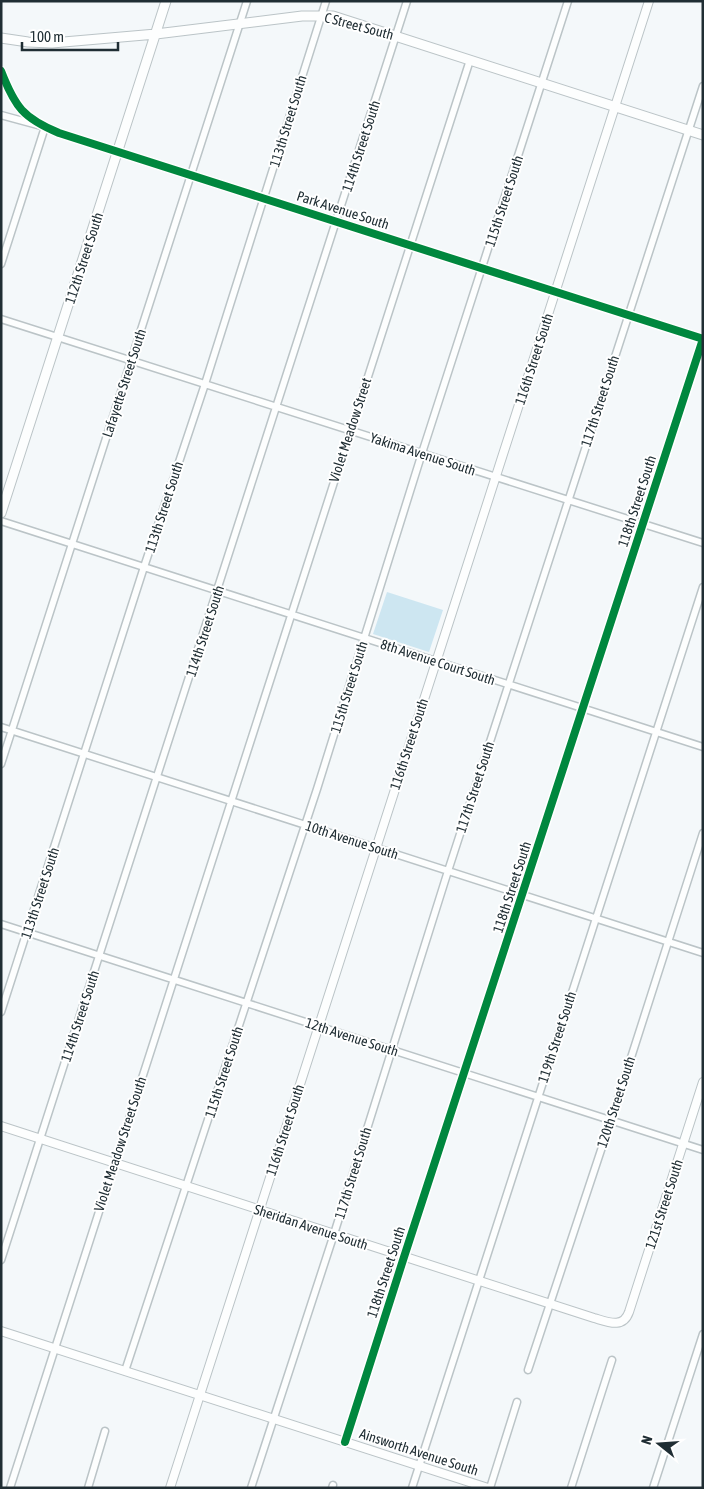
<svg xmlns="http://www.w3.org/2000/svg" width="704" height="1489" font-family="'Asap Condensed',sans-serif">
<rect width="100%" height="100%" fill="#f4f8fa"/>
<!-- green -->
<path fill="#cde6f1" d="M 387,592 L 443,610 L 429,652 L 373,634 Z"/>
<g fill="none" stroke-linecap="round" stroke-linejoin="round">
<defs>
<path id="minor" d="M 1,115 L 45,127 L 1,264
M 1,319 L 703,543
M 1,521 L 703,747
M 1,727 L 703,953
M 1,764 L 247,1
M 1,924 L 703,1150
M 1,1012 L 144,567 L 205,384 L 326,1
M 1,1260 L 407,1
M 528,1370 L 611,1120 L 703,833
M 125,1371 L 317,789 L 422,453 L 568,1
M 345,1442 L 404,1257 L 703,339
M 10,1488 L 470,60
M 88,1488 L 105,1431
M 251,1488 L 334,1234 L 448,871 L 703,86
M 332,1488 L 333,1485
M 412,1488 L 703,587
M 490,1488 L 517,1402
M 571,1488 L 612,1360
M 653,1488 L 703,1334"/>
<path id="tertiary" d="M 1,71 C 15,107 23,118 59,133 L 703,339
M 1,1126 L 594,1318 C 608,1322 623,1329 629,1312 L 703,1082
M 1,1331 L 488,1488
M 170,1488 L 649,1"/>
<path id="secondary" d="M 1,38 L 28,42 L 52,43 L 156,34 L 302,16 L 333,16 L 703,135
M 1,513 L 166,1"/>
</defs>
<!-- minor casing -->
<use href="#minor" stroke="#bbc4c7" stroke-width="9"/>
<!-- tertiary casing -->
<use href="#tertiary" stroke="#bbc4c7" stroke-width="10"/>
<!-- secondary casing -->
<use href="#secondary" stroke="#bbc4c7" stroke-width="11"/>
<!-- minor -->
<use href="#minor" stroke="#fdfefe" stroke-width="6"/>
<!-- tertiary -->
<use href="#tertiary" stroke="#fdfefe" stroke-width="8"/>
<!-- secondary -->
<use href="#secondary" stroke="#fdfefe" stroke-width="9"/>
<defs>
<path id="cycleway" d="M 1,71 C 15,107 23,118 59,133 L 703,339 L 404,1257 L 345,1442"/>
</defs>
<!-- cycleway casing -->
<use href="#cycleway" stroke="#fff" stroke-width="11"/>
<!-- cycleway -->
<use href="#cycleway" stroke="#00873e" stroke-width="8"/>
</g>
<g text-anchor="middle" stroke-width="4" stroke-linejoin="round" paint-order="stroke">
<!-- street labels -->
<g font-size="14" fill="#202e34" stroke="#fff">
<text transform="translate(359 26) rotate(15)" y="5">C Street South</text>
<text transform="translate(288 121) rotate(-73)" y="5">113th Street South</text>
<text transform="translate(361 146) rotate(-72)" y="5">114th Street South</text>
<text transform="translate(504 201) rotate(-72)" y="5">115th Street South</text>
<text transform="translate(343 210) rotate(18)" y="5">Park Avenue South</text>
<text transform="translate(84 258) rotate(-72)" y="5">112th Street South</text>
<text transform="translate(534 359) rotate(-72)" y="5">116th Street South</text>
<text transform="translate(124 383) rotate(-72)" y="5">Lafayette Street South</text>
<text transform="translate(600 401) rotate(-72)" y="5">117th Street South</text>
<text transform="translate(350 430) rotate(-72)" y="5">Violet Meadow Street</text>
<text transform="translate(423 454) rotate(18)" y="5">Yakima Avenue South</text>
<text transform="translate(637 501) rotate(-72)" y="5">118th Street South</text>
<text transform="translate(164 507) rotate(-72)" y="5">113th Street South</text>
<text transform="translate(205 631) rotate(-72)" y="5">114th Street South</text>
<text transform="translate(438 662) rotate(18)" y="5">8th Avenue Court South</text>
<text transform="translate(349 687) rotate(-73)" y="5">115th Street South</text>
<text transform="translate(409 744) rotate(-72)" y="5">116th Street South</text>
<text transform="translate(475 787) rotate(-72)" y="5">117th Street South</text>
<text transform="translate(352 840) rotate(18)" y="5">10th Avenue South</text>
<text transform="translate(512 887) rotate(-72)" y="5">118th Street South</text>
<text transform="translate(40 893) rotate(-72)" y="5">113th Street South</text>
<text transform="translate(80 1016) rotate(-72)" y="5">114th Street South</text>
<text transform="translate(352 1037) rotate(18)" y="5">12th Avenue South</text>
<text transform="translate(557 1037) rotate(-72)" y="5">119th Street South</text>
<text transform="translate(224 1072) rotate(-72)" y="5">115th Street South</text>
<text transform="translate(616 1102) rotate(-72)" y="5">120th Street South</text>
<text transform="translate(285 1130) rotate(-72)" y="5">116th Street South</text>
<text transform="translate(120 1144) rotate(-72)" y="5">Violet Meadow Street South</text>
<text transform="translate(353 1173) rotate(-73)" y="5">117th Street South</text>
<text transform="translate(664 1204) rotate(-72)" y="5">121st Street South</text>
<text transform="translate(311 1227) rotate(18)" y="5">Sheridan Avenue South</text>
<text transform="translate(386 1272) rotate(-72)" y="5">118th Street South</text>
<text transform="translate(419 1452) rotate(18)" y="5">Ainsworth Avenue South</text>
</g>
</g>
<!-- border -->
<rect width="704" height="1489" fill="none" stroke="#202e34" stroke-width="5"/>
<!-- north arrow -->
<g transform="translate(659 1444) rotate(287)" stroke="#ffffff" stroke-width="4" paint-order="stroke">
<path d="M0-4L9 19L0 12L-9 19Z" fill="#202e34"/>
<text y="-8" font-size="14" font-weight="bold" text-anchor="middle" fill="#202e34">N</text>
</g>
<!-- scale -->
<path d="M22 42v8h96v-8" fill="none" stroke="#202e34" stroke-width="2.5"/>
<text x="30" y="42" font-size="15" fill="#202e34" stroke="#ffffff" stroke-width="4" paint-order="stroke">100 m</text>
</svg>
